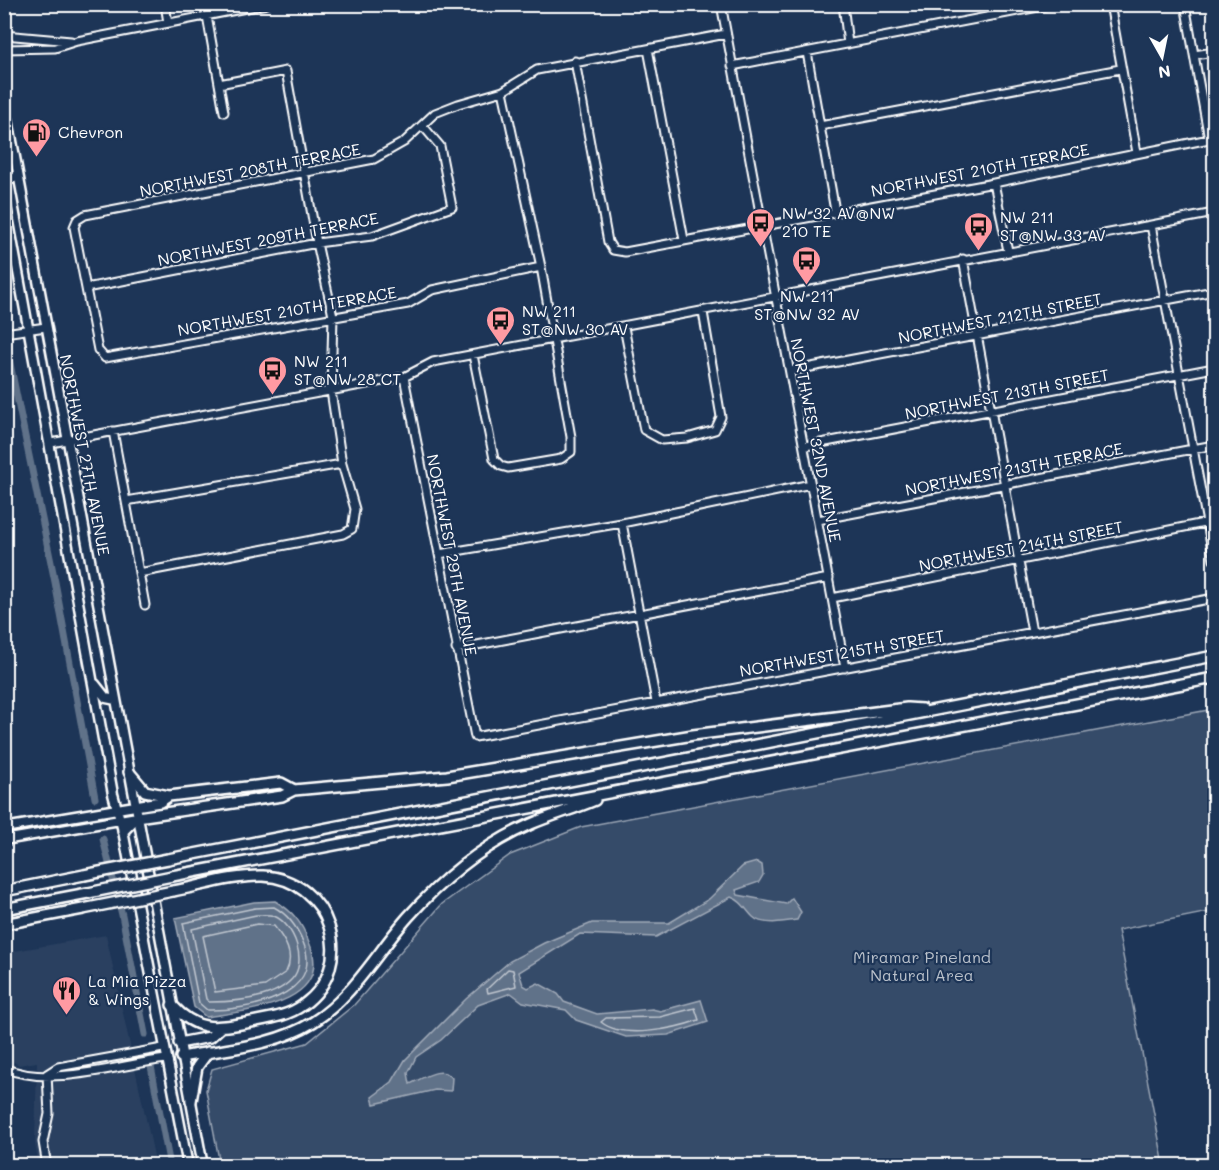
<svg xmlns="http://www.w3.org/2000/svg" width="1219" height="1170" font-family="Mali,sans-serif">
<rect width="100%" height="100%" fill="#1d3557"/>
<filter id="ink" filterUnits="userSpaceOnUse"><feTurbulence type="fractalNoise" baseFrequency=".0167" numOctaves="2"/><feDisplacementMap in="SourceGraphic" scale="12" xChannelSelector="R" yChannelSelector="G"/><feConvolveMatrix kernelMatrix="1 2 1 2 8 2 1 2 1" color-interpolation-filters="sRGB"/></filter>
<g filter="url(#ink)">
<!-- built -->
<path fill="#2a4161" d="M 106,935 L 156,1165 L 39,1165 L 35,1144 L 37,1062 L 19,1065 L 5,1056 L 4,953 Z"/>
<!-- green -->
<path fill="#364b69" stroke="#9aa5b4" stroke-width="1.5" d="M 1214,709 L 1214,911 L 1118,930 L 1164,1165 L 220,1165 L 206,1090 L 212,1069 L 307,1043 L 354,1005 L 442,904 L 510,855 L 581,827 Z"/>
<!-- water -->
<path fill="#617289" stroke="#a0aab8" stroke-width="1.5" d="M 757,862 L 762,865 L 763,875 L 759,882 L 736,890 L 738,895 L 786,904 L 792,898 L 801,912 L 797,920 C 785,922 762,926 753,917 C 745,909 742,901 731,897 L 656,937 L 580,934 L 519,972 L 523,985 L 528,988 L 538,983 L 558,994 L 564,1002 L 597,1014 L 652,1009 L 660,1011 L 701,1000 L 708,1022 L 668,1035 L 626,1037 L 576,1020 L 566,1010 L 523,1002 L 511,993 L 478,1005 L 441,1040 L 416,1057 L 408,1073 L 410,1084 C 422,1079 442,1064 452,1078 L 451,1091 L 435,1090 L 374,1104 L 372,1097 L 392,1082 L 405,1060 L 466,999 L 510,961 L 544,943 L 592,923 L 669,923 L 709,899 L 743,866 Z
M 275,901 C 293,911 302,923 309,942 C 336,1005 244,1011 206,1017 L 194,1007 L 175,918 L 254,902 Z"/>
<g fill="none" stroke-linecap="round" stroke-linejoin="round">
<!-- shore -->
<path stroke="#c0c7d0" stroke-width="1.5" d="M 274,907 C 289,915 297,927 303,942 C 326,997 244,1011 207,1010 L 199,1003 L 183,923 L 255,908 Z
M 256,915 C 262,915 269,914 274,916 C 294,924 308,962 292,979 C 274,999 234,1002 209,1002 L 206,999 L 192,929 Z
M 257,924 L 274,926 C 285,940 295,955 286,972 L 265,986 L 215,992 L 203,936 Z
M 508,969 L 513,970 L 516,986 L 488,993 L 487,989 Z
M 695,1008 L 699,1020 C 674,1029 623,1040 601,1022 L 606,1018 L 660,1017 Z"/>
<!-- canal -->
<path stroke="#617289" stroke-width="7" d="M 7,349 L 55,582 L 95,798
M 103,839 L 122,915 L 145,1034
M 151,1066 L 170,1166"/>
<defs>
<path id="minor" d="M 165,4 L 168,23
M 721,4 L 845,668
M 843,4 L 848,44
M 1110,4 L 1137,153
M 1185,4 L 1209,139
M 207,16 L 224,112
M 4,35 L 71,41
M 4,49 L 55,48 L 77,41 L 267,4
M 648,49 L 684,240
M 807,52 L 835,211
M 1194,55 L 1214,52
M 575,61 L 608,242 L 613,250 L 625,252 L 994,183 L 1214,138
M 732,66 L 1054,4
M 820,126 L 1120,69
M 994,183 L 1008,251
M 1151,225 L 1214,560
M 963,259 L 1032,632
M 541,267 L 432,290 L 408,304 L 105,358 L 98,350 L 74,227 L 77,220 L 85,215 L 374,159 L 404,142 L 435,113 L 458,104 L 503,91 L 537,70 L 726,34
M 86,288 L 317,243 L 372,236 L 452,207 L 440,146 L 423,126
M 624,327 L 644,430 L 662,440 L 687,438 L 715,430 L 721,417 L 703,312
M 4,333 L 46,327
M 473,355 L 494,459 L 501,466 L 508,468 L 561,459 L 571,452 L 571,437 L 541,267 L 503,91
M 790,371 L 1214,291
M 404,377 L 475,737 L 1214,598
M 113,431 L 145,605
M 51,443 L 404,377 L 433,362 L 1214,213
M 805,446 L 1214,368
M 126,501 L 342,464
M 818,520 L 1214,445
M 622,523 L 656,702
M 439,554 L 622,523 L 811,484
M 139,573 L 343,534 L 352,529 L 355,509 L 342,464 L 331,391 L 333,316 L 317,243 L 286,71 L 219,84
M 832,598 L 1214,521
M 456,649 L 829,578
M 4,1068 C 52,1088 117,1065 166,1059
M 47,1074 L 58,1067 L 163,1048
M 47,1074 L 49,1114 L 43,1142 L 47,1166"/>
<path id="major" d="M 4,98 L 203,1166
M 4,180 L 18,177
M 4,195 L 113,794 L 123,831 L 188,1166
M 95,684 L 106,698 L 116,700
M 4,828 L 135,806
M 4,840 L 137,817"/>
<path id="highway" d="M 129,772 L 145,791 L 169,796
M 135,806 L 160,802 L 169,796 L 281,783 L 294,790
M 123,831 L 137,817 L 282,796 L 294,790 L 447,776 L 693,735 L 907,708 L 922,709
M 168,859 L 1214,656
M 172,876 L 1214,678
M 4,891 L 84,875
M 4,909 L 88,893
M 4,924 L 83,909
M 172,1005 C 196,1031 213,1029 246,1023 C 265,1019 287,1017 303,1005 C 359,965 330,879 263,876 C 234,875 201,886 173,891
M 179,1043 L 210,1037 L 220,1028
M 181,1057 C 225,1049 275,1046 313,1022 C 352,998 378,951 408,917 C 442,879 483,845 531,824 C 552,815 574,809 595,800
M 191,1101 L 197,1067 L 208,1052"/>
</defs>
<!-- minor casing -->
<use href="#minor" stroke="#fff" stroke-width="11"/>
<!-- major casing -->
<use href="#major" stroke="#fff" stroke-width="13"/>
<!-- highway casing -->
<use href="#highway" stroke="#fff" stroke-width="14"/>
<!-- minor -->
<use href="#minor" stroke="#1d3557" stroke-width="7"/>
<!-- major -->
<use href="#major" stroke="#1d3557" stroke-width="8"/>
<!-- highway -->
<use href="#highway" stroke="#1d3557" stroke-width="9"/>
<defs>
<path id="highway-bridge" d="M 84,875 L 168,859
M 88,893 L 172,876
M 83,909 L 173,891"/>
</defs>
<!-- highway-bridge casing -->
<use href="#highway-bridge" stroke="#fff" stroke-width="14" stroke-linecap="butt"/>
<!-- highway-bridge -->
<use href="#highway-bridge" stroke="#1d3557" stroke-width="9"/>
</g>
</g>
<!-- icons -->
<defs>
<symbol id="fuel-pin" viewBox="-11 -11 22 30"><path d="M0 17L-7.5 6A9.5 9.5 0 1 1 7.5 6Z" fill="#ff9aa2" stroke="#1d3557"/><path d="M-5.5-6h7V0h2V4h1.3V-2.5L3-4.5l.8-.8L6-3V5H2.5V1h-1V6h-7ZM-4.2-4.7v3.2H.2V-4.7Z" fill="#111"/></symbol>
<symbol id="bus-pin" viewBox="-11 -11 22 30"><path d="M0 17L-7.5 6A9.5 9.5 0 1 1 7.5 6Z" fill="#ff9aa2" stroke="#1d3557"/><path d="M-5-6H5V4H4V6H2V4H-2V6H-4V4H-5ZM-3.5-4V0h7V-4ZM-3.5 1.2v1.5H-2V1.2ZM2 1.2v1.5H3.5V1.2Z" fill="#111"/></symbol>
<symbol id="restaurant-pin" viewBox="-11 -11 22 30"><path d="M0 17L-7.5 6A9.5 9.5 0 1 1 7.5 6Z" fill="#ff9aa2" stroke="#1d3557"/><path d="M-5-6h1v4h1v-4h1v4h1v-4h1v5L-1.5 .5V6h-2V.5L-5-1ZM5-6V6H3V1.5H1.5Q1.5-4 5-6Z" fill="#111"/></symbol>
</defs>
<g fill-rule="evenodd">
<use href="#fuel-pin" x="20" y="116" width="33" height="45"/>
<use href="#bus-pin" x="744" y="206" width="33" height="45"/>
<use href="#bus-pin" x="962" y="210" width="33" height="45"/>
<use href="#bus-pin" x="790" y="244" width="33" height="45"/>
<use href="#bus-pin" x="484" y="304" width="33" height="45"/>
<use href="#bus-pin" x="256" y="354" width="33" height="45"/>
<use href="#restaurant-pin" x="50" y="974" width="33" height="45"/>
</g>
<g text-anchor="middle" stroke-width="4.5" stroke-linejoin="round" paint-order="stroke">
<!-- poi labels -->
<g font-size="16" fill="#fff" stroke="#1d3557" text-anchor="start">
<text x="58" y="138">Chevron</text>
<text x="782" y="219">NW 32 AV@NW<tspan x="782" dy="18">210 TE</tspan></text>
<text x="1000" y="223">NW 211<tspan x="1000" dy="18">ST@NW 33 AV</tspan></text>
<text x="807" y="302" text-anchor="middle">NW 211<tspan x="807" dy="18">ST@NW 32 AV</tspan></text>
<text x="522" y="317">NW 211<tspan x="522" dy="18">ST@NW 30 AV</tspan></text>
<text x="294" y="367">NW 211<tspan x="294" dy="18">ST@NW 28 CT</tspan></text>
<text x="88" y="987">La Mia Pizza<tspan x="88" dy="18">&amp; Wings</tspan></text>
</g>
<!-- street labels -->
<g font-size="16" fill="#fff" stroke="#1d3557">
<text transform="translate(250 170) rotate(-11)" y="6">NORTHWEST 208TH TERRACE</text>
<text transform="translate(980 170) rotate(-11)" y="6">NORTHWEST 210TH TERRACE</text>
<text transform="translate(268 239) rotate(-11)" y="6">NORTHWEST 209TH TERRACE</text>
<text transform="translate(287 311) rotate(-10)" y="6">NORTHWEST 210TH TERRACE</text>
<text transform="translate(1000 318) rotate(-11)" y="6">NORTHWEST 212TH STREET</text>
<text transform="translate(1007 394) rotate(-11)" y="6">NORTHWEST 213TH STREET</text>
<text transform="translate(816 440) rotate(79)" y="6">NORTHWEST 32ND AVENUE</text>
<text transform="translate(85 455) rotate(79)" y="6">NORTHWEST 27TH AVENUE</text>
<text transform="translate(1014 469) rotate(-11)" y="6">NORTHWEST 213TH TERRACE</text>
<text transform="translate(1021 546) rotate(-11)" y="6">NORTHWEST 214TH STREET</text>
<text transform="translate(452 555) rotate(79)" y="6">NORTHWEST 29TH AVENUE</text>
<text transform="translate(842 653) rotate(-10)" y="6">NORTHWEST 215TH STREET</text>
</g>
<!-- park labels -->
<g font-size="16" fill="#b9c0ca" stroke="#1d3557">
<text x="922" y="963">Miramar Pineland<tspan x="922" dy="18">Natural Area</tspan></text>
</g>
</g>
<!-- margin -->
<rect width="1219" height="1170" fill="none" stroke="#1d3557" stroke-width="24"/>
<rect x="12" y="12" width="1195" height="1146" fill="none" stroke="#fff" stroke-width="2" filter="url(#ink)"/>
<!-- north arrow -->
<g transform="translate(1162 57) rotate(171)" stroke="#1d3557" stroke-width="4.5" paint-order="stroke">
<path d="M0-4.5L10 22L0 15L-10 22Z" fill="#ffffff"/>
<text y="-9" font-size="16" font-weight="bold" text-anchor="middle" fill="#ffffff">N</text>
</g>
</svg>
